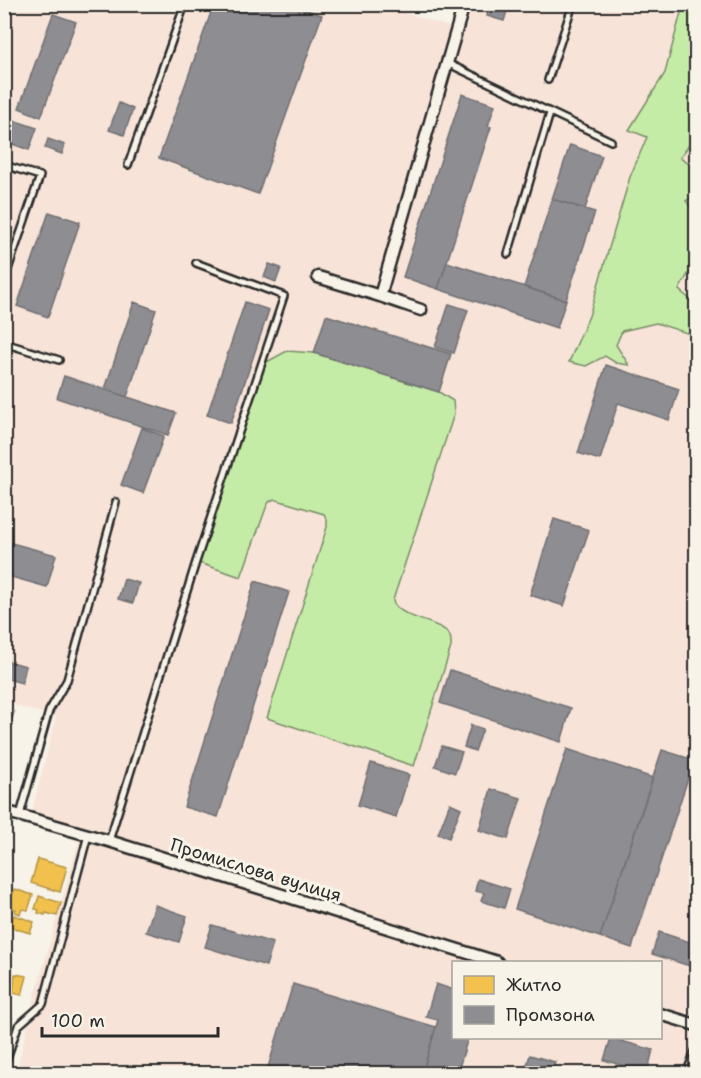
<svg xmlns="http://www.w3.org/2000/svg" width="701" height="1078" font-family="'Shantell Sans',sans-serif">
<rect width="100%" height="100%" fill="#f7f3e8"/>
<filter id="ink" filterUnits="userSpaceOnUse"><feTurbulence type="fractalNoise" baseFrequency=".0167" numOctaves="2"/><feDisplacementMap in="SourceGraphic" scale="12" xChannelSelector="R" yChannelSelector="G"/><feConvolveMatrix kernelMatrix="1 2 1 2 8 2 1 2 1" color-interpolation-filters="sRGB"/></filter>
<g filter="url(#ink)">
<!-- built -->
<path fill="#f7e3d7" fill-rule="evenodd" d="M 4,5 L 384,5 L 457,30 L 464,5 L 696,5 L 696,1073 L 16,1073 L 35,995 L 83,827 L 32,812 L 56,717 L 5,703 ZM 454,962 L 660,962 L 660,1038 L 454,1038 Z"/>
<!-- green -->
<path fill="#c5eca6" stroke="#788c68" stroke-width="1.5" d="M 683,5 L 696,5 L 696,143 L 691,142 L 680,158 L 695,167 L 693,197 L 686,201 L 696,213 L 696,270 L 688,274 L 679,290 L 696,304 L 696,336 L 656,323 L 622,331 L 616,345 L 629,365 L 616,363 L 605,356 L 586,366 L 569,362 L 589,316 L 630,177 L 647,137 L 629,130 L 665,73 Z
M 287,351 L 314,353 L 439,392 L 453,401 L 454,414 L 393,600 L 394,604 C 406,620 440,622 448,633 C 452,637 451,643 451,647 L 414,766 L 267,718 L 327,527 L 327,520 L 324,514 L 274,499 L 269,502 L 266,508 L 241,577 L 196,562 L 261,365 Z"/>
<!-- homes -->
<path fill="#f2c14e" stroke="#b69444" stroke-width="1.5" d="M 4,717 L 12,719 L 6,740 L 4,739 Z
M 38,859 L 67,867 L 60,892 L 31,883 Z
M 14,889 L 33,895 L 28,910 L 22,909 L 20,914 L 15,912 L 16,909 L 9,907 Z
M 39,896 L 61,903 L 57,916 L 46,913 L 45,915 L 38,913 L 39,910 L 35,909 Z
M 14,915 L 34,922 L 30,933 L 10,927 Z
M 15,974 L 27,976 L 22,995 L 13,993 Z"/>
<!-- industry -->
<path fill="#8d8d92" stroke="#707073" stroke-width="1.5" d="M 214,4 L 308,4 L 306,10 L 322,15 L 258,194 L 159,158 Z
M 490,4 L 509,4 L 504,21 L 487,16 Z
M 53,14 L 76,22 L 41,117 L 19,108 Z
M 462,94 L 495,105 L 488,126 L 491,127 L 438,289 L 403,277 Z
M 119,103 L 133,109 L 124,135 L 109,130 Z
M 4,117 L 37,128 L 29,150 L 4,141 Z
M 48,139 L 65,145 L 62,154 L 45,148 Z
M 570,145 L 602,156 L 585,209 L 552,199 Z
M 4,167 L 11,169 L 7,182 L 4,181 Z
M 552,199 L 595,212 L 566,300 L 524,287 Z
M 49,212 L 80,222 L 48,317 L 17,306 Z
M 447,262 L 566,300 L 557,328 L 438,289 Z
M 269,264 L 281,268 L 276,282 L 264,277 Z
M 134,302 L 156,310 L 127,397 L 105,389 Z
M 245,302 L 269,310 L 231,423 L 207,415 Z
M 449,304 L 468,310 L 454,353 L 435,347 Z
M 326,315 L 451,354 L 439,392 L 314,353 Z
M 606,365 L 679,389 L 669,420 L 618,403 L 600,460 L 578,453 Z
M 64,376 L 176,413 L 168,435 L 57,398 Z
M 142,428 L 164,436 L 143,493 L 121,485 Z
M 554,519 L 589,530 L 564,606 L 530,595 Z
M 4,541 L 56,555 L 47,587 L 4,575 Z
M 124,579 L 139,583 L 133,603 L 118,599 Z
M 255,581 L 289,592 L 218,817 L 184,807 Z
M 4,660 L 26,666 L 22,683 L 4,678 Z
M 450,670 L 571,708 L 561,742 L 440,703 Z
M 4,709 L 14,712 L 12,719 L 4,717 Z
M 471,725 L 483,729 L 475,751 L 464,747 Z
M 442,746 L 462,752 L 455,773 L 435,766 Z
M 567,749 L 653,778 L 600,937 L 515,909 Z
M 662,750 L 694,760 L 632,948 L 600,937 Z
M 371,763 L 409,775 L 396,817 L 358,805 Z
M 491,789 L 521,798 L 508,839 L 479,830 Z
M 450,803 L 461,808 L 449,838 L 438,834 Z
M 478,879 L 510,889 L 504,908 L 481,901 L 484,893 L 475,891 Z
M 155,905 L 187,916 L 179,942 L 146,932 Z
M 212,925 L 273,943 L 266,966 L 205,947 Z
M 659,932 L 696,944 L 696,968 L 652,954 Z
M 293,984 L 436,1027 L 422,1074 L 266,1074 Z
M 436,984 L 454,990 L 454,1038 L 468,1038 L 457,1074 L 422,1074 L 438,1020 L 426,1017 Z
M 611,1038 L 653,1050 L 647,1073 L 604,1060 Z
M 530,1055 L 555,1062 L 552,1072 L 527,1065 Z
M 527,1065 L 552,1072 L 555,1074 L 525,1074 Z"/>
<g fill="none" stroke-linecap="round" stroke-linejoin="round">
<defs>
<path id="service" d="M 447,63 L 611,141
M 548,80 L 573,4
M 4,165 L 40,176 L 4,281
M 128,165 L 185,4
M 508,254 L 550,113
M 4,343 L 59,360
M 20,815 L 49,711 L 67,680 L 116,502
M 109,841 L 196,562 L 284,296 L 196,263
M 4,1067 L 18,1026 L 43,1004 L 88,835
M 686,1074 L 696,1049"/>
<path id="minor" d="M 318,277 L 380,296
M 421,310 L 380,296 L 464,4
M 4,811 L 109,841 L 497,962
M 660,1014 L 696,1025"/>
</defs>
<!-- service casing -->
<use href="#service" stroke="#2b2b2b" stroke-width="10"/>
<!-- minor casing -->
<use href="#minor" stroke="#2b2b2b" stroke-width="15"/>
<!-- service -->
<use href="#service" stroke="#f7f3e8" stroke-width="5"/>
<!-- minor -->
<use href="#minor" stroke="#f7f3e8" stroke-width="10"/>
</g>
</g>
<g text-anchor="middle" stroke-width="6" stroke-linejoin="round" paint-order="stroke">
<!-- street labels -->
<g font-size="18" fill="#2b2b2b" stroke="#f7f3e8">
<text transform="translate(256 870) rotate(17)" y="6">Промислова вулиця</text>
</g>
</g>
<!-- margin -->
<rect width="701" height="1078" fill="none" stroke="#f7f3e8" stroke-width="24"/>
<rect x="12" y="12" width="677" height="1054" fill="none" stroke="#2b2b2b" stroke-width="2" filter="url(#ink)"/>
<!-- legend -->
<rect x="452" y="961" width="210" height="78" fill="#f7f3e8" stroke="#a5a39c" stroke-width="1.5"/>
<rect x="464" y="976" width="30" height="18" fill="#f2c14e" stroke="#a5a39c" stroke-width="1.5"/>
<text x="506" y="991" font-size="18" fill="#2b2b2b">Житло</text>
<rect x="464" y="1006" width="30" height="18" fill="#8d8d92" stroke="#a5a39c" stroke-width="1.5"/>
<text x="506" y="1021" font-size="18" fill="#2b2b2b">Промзона</text>
<!-- scale -->
<path d="M42 1027v9h176v-9" fill="none" stroke="#2b2b2b" stroke-width="3"/>
<text x="51" y="1027" font-size="18" fill="#2b2b2b" stroke="#f7f3e8" stroke-width="4.5" paint-order="stroke">100 m</text>
</svg>
